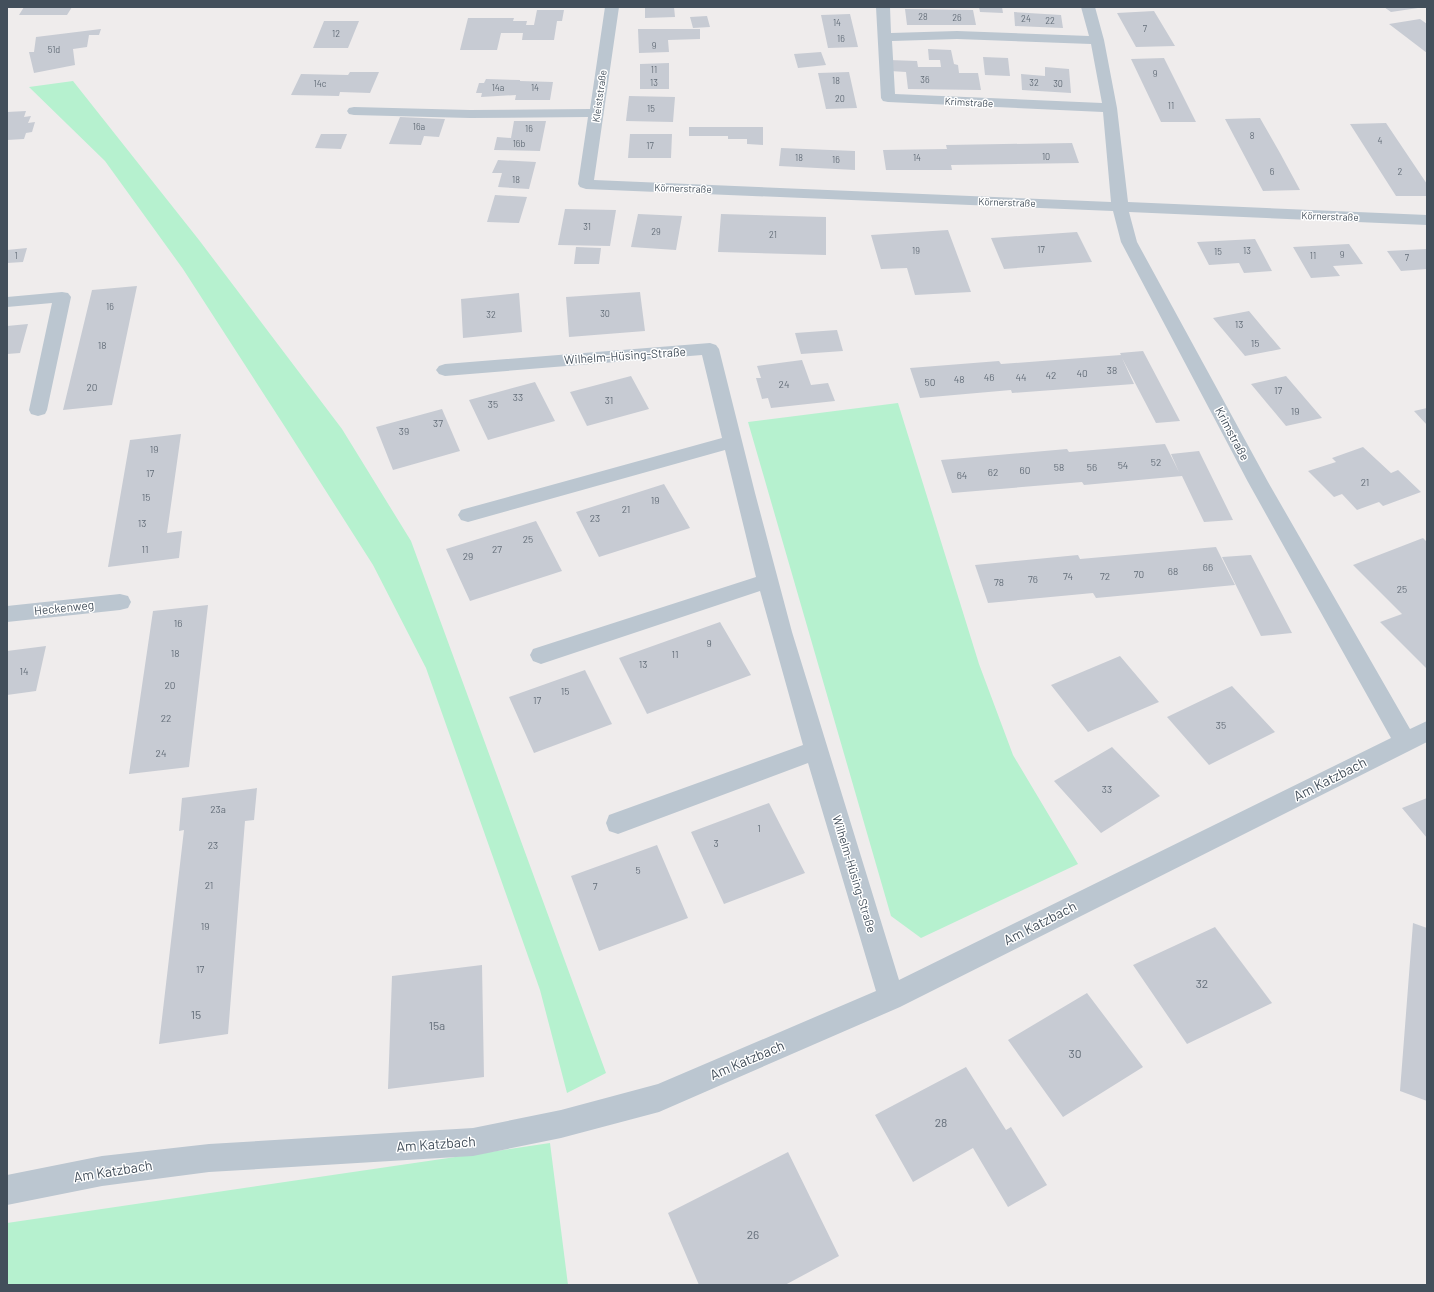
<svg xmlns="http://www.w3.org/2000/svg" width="1434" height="1292" font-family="Barlow,sans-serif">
<rect width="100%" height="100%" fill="#efecec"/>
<!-- green -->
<path fill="#b6f1cf" d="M 73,81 L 199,240 L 342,429 L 411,541 L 606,1073 L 567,1093 L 540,990 L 426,668 L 373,565 L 287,430 L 183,269 L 105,161 L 29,87 Z
M 898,403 L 979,664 L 1013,755 L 1078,864 L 921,938 L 891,916 L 748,422 Z
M 550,1143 L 568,1285 L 7,1285 L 7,1223 Z"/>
<!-- building -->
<path fill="#c7cbd3" d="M 24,7 L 72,7 L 67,15 L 19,15 Z
M 645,7 L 674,7 L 675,17 L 645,18 Z
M 979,7 L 1002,7 L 1003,13 L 980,12 Z
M 1384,7 L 1416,7 L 1418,8 L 1391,12 Z
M 905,9 L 973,10 L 976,25 L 907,25 Z
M 537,10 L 564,10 L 562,21 L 557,21 L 554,40 L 522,40 L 523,33 L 501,33 L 497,50 L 460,50 L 468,18 L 514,18 L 513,21 L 527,21 L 526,25 L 534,25 Z
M 1154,11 L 1175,46 L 1136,47 L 1117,13 Z
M 1014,12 L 1061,15 L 1063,28 L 1015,26 Z
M 850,14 L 858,47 L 828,48 L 821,15 Z
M 707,16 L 710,27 L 693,28 L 690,17 Z
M 1420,19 L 1427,24 L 1427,53 L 1389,24 Z
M 324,21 L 359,21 L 348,48 L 313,48 Z
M 101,29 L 99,35 L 89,35 L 87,47 L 73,49 L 75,65 L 34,73 L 29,52 L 34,52 L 36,37 Z
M 638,29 L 700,29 L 700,39 L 668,40 L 669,52 L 639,53 Z
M 928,49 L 951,50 L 954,64 L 958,65 L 959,73 L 978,73 L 981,90 L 908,89 L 906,72 L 890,71 L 889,60 L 917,61 L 918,67 L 941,67 L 940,60 L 929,60 Z
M 821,52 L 826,65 L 798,68 L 794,54 Z
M 983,57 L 1008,58 L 1010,76 L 985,75 Z
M 1164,58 L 1196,122 L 1161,122 L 1131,59 Z
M 669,63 L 669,89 L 640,89 L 640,64 Z
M 1045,67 L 1069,69 L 1071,93 L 1022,90 L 1021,74 L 1045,76 Z
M 350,72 L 379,72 L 370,93 L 340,92 L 339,96 L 291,95 L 301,74 L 348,75 Z
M 849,72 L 857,108 L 826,109 L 818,73 Z
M 486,79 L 520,80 L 520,81 L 553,82 L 550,100 L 515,100 L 516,95 L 481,97 L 482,93 L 476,93 L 479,83 L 484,83 Z
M 629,96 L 675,97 L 673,122 L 626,121 Z
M 26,111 L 24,117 L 31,116 L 28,123 L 35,122 L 32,132 L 26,133 L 24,139 L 7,140 L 7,112 Z
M 400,117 L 445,119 L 439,137 L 424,136 L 421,145 L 389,144 Z
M 1260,118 L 1280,153 L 1300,190 L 1263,191 L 1225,119 Z
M 514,121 L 546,121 L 540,151 L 494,150 L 497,137 L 511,138 Z
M 1386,123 L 1427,184 L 1427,196 L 1396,196 L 1350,124 Z
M 689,127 L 763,127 L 763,145 L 747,144 L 747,139 L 728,139 L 728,136 L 689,136 Z
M 321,134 L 347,134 L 341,149 L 315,148 Z
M 630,134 L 672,134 L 671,158 L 628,158 Z
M 1072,143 L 1079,163 L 951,165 L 952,170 L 886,170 L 883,150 L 947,149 L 946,145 Z
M 781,148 L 855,151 L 855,170 L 779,166 Z
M 498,160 L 536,162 L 529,189 L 498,187 L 502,173 L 492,173 Z
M 495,195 L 527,197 L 519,223 L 487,222 Z
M 565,209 L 616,210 L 610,246 L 558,245 Z
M 638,214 L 682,216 L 676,250 L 631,247 Z
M 721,214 L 826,217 L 826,255 L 718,252 Z
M 948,230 L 971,292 L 915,295 L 907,268 L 881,269 L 871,235 Z
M 1077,232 L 1092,262 L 1004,269 L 991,238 Z
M 1255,239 L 1272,271 L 1244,273 L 1239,263 L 1209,265 L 1197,242 Z
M 1349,244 L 1363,264 L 1333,266 L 1340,276 L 1311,278 L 1293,247 Z
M 576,247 L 601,248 L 599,264 L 574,264 Z
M 27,248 L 23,262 L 7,263 L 7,250 Z
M 1427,249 L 1427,269 L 1401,271 L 1387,251 Z
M 137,286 L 112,405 L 63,410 L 92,290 Z
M 640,292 L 645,331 L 569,337 L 566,297 Z
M 519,293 L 522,332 L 463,338 L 461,299 Z
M 1249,311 L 1264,329 L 1281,349 L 1245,356 L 1213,318 Z
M 28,324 L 20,353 L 7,354 L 7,326 Z
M 837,330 L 843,351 L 801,354 L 795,333 Z
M 1143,351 L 1180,421 L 1156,423 L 1122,358 L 1134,384 L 1012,393 L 1011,390 L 920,398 L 910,368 L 999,361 L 1001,364 L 1121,355 L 1120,353 Z
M 802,360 L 811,385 L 828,383 L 835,401 L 771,408 L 768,398 L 762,399 L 756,378 L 761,378 L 757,366 Z
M 631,376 L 649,409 L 587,426 L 570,392 Z
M 1286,376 L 1322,418 L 1286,426 L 1251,384 Z
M 535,382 L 555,421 L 488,440 L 469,400 Z
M 1427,408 L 1427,425 L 1414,411 Z
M 442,409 L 460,451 L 393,470 L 376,427 Z
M 181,434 L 167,533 L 182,531 L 179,558 L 108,567 L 130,440 Z
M 1165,444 L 1179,472 L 1171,454 L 1199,451 L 1233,520 L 1204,522 L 1182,476 L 1084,485 L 1082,482 L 952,493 L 941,460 L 1067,449 L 1069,452 Z
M 1363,447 L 1391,473 L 1398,470 L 1421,492 L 1383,506 L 1379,502 L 1357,510 L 1342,494 L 1334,497 L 1308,471 L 1336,462 L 1332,458 Z
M 664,484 L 690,528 L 599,557 L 576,512 Z
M 536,521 L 562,571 L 470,601 L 446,549 Z
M 1423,538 L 1427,542 L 1427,669 L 1380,622 L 1402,614 L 1353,565 Z
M 1216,547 L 1235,585 L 1096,598 L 1093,593 L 988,603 L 975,565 L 1078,555 L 1080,559 Z
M 1251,555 L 1292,633 L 1261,636 L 1222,557 Z
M 208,605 L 189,767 L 129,774 L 153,611 Z
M 720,622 L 751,675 L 647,714 L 619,658 Z
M 46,646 L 36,691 L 7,695 L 7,651 Z
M 1120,656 L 1159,702 L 1088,732 L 1051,685 Z
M 585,670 L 612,724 L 534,753 L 509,697 Z
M 1232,686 L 1275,732 L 1209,765 L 1167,717 Z
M 1112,747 L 1160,796 L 1101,833 L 1054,781 Z
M 257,788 L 254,820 L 245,821 L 228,1034 L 159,1044 L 184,830 L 179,831 L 182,798 Z
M 1427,798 L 1427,838 L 1402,808 Z
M 769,803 L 805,873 L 724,904 L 691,832 Z
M 657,845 L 688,918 L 599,951 L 571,876 Z
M 1413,923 L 1427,928 L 1427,1101 L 1400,1091 Z
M 1215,927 L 1272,1003 L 1187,1044 L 1133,965 Z
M 482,965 L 484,1077 L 388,1089 L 392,976 Z
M 1087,993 L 1143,1067 L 1063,1117 L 1008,1040 Z
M 966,1067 L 1006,1130 L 1011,1127 L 1047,1185 L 1008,1207 L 973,1148 L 913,1182 L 875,1115 Z
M 788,1152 L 839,1256 L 785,1285 L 699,1285 L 668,1213 Z"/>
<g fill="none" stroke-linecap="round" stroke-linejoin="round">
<!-- minor -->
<path fill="#bbc6d0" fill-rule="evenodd" d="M 605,7 L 619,7 L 594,180 L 1111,202 L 1103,112 L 888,102 L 883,101 L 881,98 L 876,7 L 890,7 L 891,33 L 957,31 L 1089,36 L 1081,7 L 1095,7 L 1104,40 L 1117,108 L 1128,202 L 1427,215 L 1427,225 L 1129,212 L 1137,242 L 1268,482 L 1410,729 L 1427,721 L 1427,742 L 900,1007 L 659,1112 L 561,1138 L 473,1156 L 209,1172 L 102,1186 L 7,1205 L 7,1175 L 102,1156 L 209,1144 L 473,1128 L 561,1110 L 658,1084 L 876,991 L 808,763 L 618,834 L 609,831 L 606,823 L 609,815 L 803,745 L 760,591 L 541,664 L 533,661 L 530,655 L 533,649 L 756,577 L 725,450 L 468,522 L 461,520 L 458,515 L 461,510 L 468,508 L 722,438 L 702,355 L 445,376 L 439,374 L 436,370 L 439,366 L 445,364 L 710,343 L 716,345 L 719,349 L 755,493 L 792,632 L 899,980 L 1391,738 L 1248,482 L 1121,242 L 1113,211 L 586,189 L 580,187 L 578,184 L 588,117 L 470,118 L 354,115 L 349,114 L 347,111 L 349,108 L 354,107 L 470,110 L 590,109 ZM 957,39 L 1091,44 L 1102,103 L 895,94 L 892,41 Z
M 62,292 L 68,293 L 71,297 L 47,410 L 45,414 L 38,416 L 31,414 L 29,410 L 52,303 L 7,307 L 7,297 Z
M 120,594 L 128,596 L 131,602 L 128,608 L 120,610 L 7,622 L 7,606 Z"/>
</g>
<g text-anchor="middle" stroke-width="3" stroke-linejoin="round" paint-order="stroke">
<!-- far-number labels -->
<g font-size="9" fill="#646e79">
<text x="923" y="20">28</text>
<text x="957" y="21">26</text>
<text x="1026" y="22">24</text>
<text x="1050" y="24">22</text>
<text x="837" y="26">14</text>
<text x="1145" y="32">7</text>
<text x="336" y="37">12</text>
<text x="841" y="42">16</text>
<text x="654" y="49">9</text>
<text x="54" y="53">51d</text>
<text x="654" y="73">11</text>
<text x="1155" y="77">9</text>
<text x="925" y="83">36</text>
<text x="836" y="84">18</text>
<text x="654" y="86">13</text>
<text x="1034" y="86">32</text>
<text x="320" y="87">14c</text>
<text x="1058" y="87">30</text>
<text x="498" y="91">14a</text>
<text x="535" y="91">14</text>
<text x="840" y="102">20</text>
<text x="1171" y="109">11</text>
<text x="651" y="112">15</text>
<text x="419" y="130">16a</text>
<text x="529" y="132">16</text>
<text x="1252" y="139">8</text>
<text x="1380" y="144">4</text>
<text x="519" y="147">16b</text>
<text x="650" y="149">17</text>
<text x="1046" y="160">10</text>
<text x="799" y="161">18</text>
<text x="917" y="161">14</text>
<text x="836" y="163">16</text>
<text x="1272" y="175">6</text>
<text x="1400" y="175">2</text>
<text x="516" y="183">18</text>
<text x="587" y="230">31</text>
<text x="656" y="235">29</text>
<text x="773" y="238">21</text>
<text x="1041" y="253">17</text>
<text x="916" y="254">19</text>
<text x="1247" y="254">13</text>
<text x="1218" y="255">15</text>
<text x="1342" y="258">9</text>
<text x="16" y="259">1</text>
<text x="1313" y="259">11</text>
<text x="1407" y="261">7</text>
<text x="110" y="310">16</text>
<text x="605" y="317">30</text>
<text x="491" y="318">32</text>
</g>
<!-- far-street labels -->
<g font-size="10" fill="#434f5b" stroke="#fff">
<text transform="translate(599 96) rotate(-82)" y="4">Kleiststraße</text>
<text transform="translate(969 102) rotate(3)" y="4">Krimstraße</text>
<text transform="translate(683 188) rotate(2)" y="4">Körnerstraße</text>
<text transform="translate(1007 202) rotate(2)" y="4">Körnerstraße</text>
<text transform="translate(1330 216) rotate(2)" y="4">Körnerstraße</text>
</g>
<!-- number labels -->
<g font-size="10" fill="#646e79">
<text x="1239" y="328">13</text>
<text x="1255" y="347">15</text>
<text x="102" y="349">18</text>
<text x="1112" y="374">38</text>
<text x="1082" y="377">40</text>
<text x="1051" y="379">42</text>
<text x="989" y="381">46</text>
<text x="1021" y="381">44</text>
<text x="959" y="383">48</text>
<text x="930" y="386">50</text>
<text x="784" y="388">24</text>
<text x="92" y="391">20</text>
<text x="1278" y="394">17</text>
<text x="518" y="401">33</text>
<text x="609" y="404">31</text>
<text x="493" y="408">35</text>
<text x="1295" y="415">19</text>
<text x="438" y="427">37</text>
<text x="404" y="435">39</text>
<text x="154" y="453">19</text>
<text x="1156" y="466">52</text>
<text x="1123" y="469">54</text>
<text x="1059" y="471">58</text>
<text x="1092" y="471">56</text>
<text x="1025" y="474">60</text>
<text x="993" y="476">62</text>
<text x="150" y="477">17</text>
<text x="962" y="479">64</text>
<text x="1365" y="486">21</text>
<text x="146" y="501">15</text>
<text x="655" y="504">19</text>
<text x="626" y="513">21</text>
<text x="595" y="522">23</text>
<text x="142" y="527">13</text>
<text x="528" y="543">25</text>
<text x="145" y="553">11</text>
<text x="497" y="553">27</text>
<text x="468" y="560">29</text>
<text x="1208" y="571">66</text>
<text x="1173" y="575">68</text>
<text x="1139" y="578">70</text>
<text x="1068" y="580">74</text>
<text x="1105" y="580">72</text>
<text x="1033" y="583">76</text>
<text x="999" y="586">78</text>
<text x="1402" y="593">25</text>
<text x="178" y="627">16</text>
<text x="709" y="647">9</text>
<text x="175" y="657">18</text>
<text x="675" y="658">11</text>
<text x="643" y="668">13</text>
<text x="24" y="675">14</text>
<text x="170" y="689">20</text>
<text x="565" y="695">15</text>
<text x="537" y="704">17</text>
<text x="166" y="722">22</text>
<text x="1221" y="729">35</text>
<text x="161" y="757">24</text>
<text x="1107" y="793">33</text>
<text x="218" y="813">23a</text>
<text x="759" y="832">1</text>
<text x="716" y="847">3</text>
<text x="213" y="849">23</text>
<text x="638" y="874">5</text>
<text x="209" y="889">21</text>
<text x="595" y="890">7</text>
<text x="205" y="930">19</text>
<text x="200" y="973">17</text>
</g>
<!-- street labels -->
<g font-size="12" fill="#434f5b" stroke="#fff">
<text transform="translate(625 356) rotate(-4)" y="4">Wilhelm-Hüsing-Straße</text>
<text transform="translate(1232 434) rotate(62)" y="4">Krimstraße</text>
<text transform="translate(64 608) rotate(-6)" y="4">Heckenweg</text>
<text transform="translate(854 874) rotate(73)" y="4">Wilhelm-Hüsing-Straße</text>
</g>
<!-- near-number labels -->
<g font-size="12" fill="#646e79">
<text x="1202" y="988">32</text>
<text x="196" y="1019">15</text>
<text x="437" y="1030">15a</text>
<text x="1075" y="1058">30</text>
<text x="941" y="1127">28</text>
<text x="753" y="1239">26</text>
</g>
<!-- near-street labels -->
<g font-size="14" fill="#434f5b" stroke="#fff">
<text transform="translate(1330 779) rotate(-27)" y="5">Am Katzbach</text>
<text transform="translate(1040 923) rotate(-27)" y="5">Am Katzbach</text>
<text transform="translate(747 1060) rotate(-23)" y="5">Am Katzbach</text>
<text transform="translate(436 1144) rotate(-4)" y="5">Am Katzbach</text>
<text transform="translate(113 1171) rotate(-9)" y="5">Am Katzbach</text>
</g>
</g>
<!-- border -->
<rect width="1434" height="1292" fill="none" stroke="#434f5b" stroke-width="16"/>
</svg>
